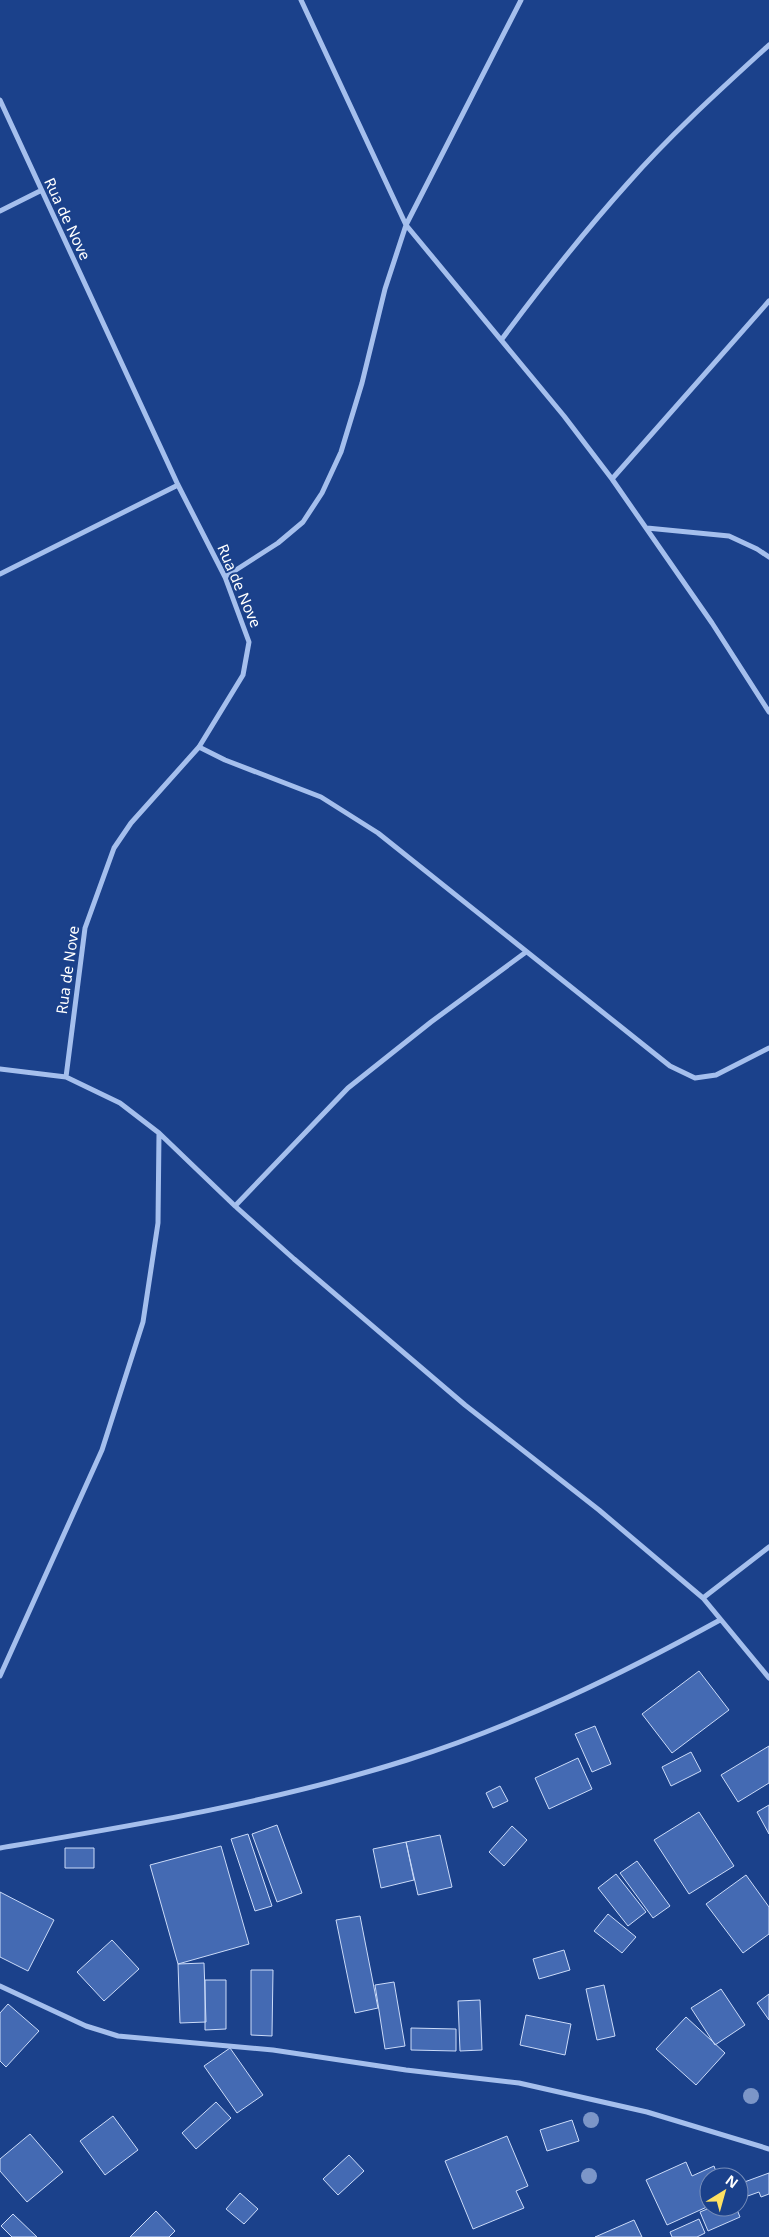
<svg xmlns="http://www.w3.org/2000/svg" width="769" height="2237" font-family="'Noto Sans',sans-serif">
<rect width="100%" height="100%" fill="#1b418b"/>
<!-- building -->
<path fill="#446ab3" stroke="#cbdbf9" d="M 699,1671 L 729,1710 L 672,1753 L 642,1714 Z
M 595,1726 L 611,1764 L 592,1772 L 575,1734 Z
M 769,1746 L 769,1783 L 738,1802 L 721,1775 Z
M 691,1752 L 701,1771 L 671,1786 L 662,1767 Z
M 578,1758 L 592,1789 L 549,1809 L 535,1778 Z
M 500,1786 L 508,1801 L 493,1808 L 486,1793 Z
M 769,1805 L 769,1834 L 757,1812 Z
M 699,1812 L 734,1866 L 689,1894 L 654,1840 Z
M 277,1825 L 302,1893 L 277,1902 L 252,1834 Z
M 512,1826 L 527,1840 L 504,1866 L 489,1852 Z
M 248,1834 L 272,1906 L 255,1911 L 231,1839 Z
M 440,1835 L 452,1887 L 418,1895 L 406,1842 Z
M 406,1842 L 414,1880 L 381,1888 L 373,1849 Z
M 221,1846 L 249,1944 L 178,1964 L 150,1865 Z
M 65,1848 L 94,1848 L 94,1868 L 65,1868 Z
M 637,1861 L 670,1906 L 653,1918 L 620,1873 Z
M 616,1874 L 646,1912 L 628,1926 L 598,1888 Z
M 746,1875 L 769,1907 L 769,1934 L 743,1953 L 706,1904 Z
M 0,1892 L 54,1920 L 28,1971 L 0,1957 Z
M 608,1914 L 636,1937 L 622,1953 L 594,1931 Z
M 360,1916 L 378,2008 L 355,2013 L 336,1920 Z
M 112,1940 L 139,1969 L 104,2001 L 77,1972 Z
M 564,1950 L 570,1970 L 539,1979 L 533,1959 Z
M 204,1963 L 206,2022 L 180,2023 L 178,1964 Z
M 251,1970 L 273,1970 L 272,2036 L 251,2035 Z
M 205,1980 L 226,1980 L 226,2029 L 205,2030 Z
M 394,1982 L 405,2046 L 385,2049 L 375,1985 Z
M 604,1985 L 615,2036 L 597,2040 L 586,1989 Z
M 721,1989 L 745,2025 L 715,2045 L 691,2008 Z
M 769,1994 L 769,2020 L 757,2003 Z
M 480,2000 L 482,2050 L 460,2051 L 458,2001 Z
M 8,2004 L 39,2031 L 6,2067 L 0,2061 L 0,2013 Z
M 526,2015 L 571,2024 L 565,2055 L 520,2045 Z
M 686,2017 L 725,2053 L 696,2085 L 656,2049 Z
M 411,2028 L 456,2029 L 456,2051 L 411,2050 Z
M 230,2048 L 263,2095 L 237,2113 L 204,2066 Z
M 216,2102 L 231,2118 L 196,2149 L 182,2133 Z
M 113,2116 L 138,2150 L 105,2175 L 80,2141 Z
M 572,2120 L 579,2141 L 547,2151 L 540,2130 Z
M 30,2134 L 63,2172 L 27,2202 L 0,2171 L 0,2159 Z
M 507,2136 L 528,2186 L 516,2191 L 524,2208 L 473,2229 L 445,2161 Z
M 349,2155 L 364,2171 L 338,2195 L 323,2179 Z
M 686,2162 L 692,2176 L 714,2166 L 718,2177 L 709,2177 L 709,2206 L 667,2225 L 646,2180 Z
M 769,2173 L 769,2194 L 761,2197 L 759,2192 L 742,2198 L 739,2184 Z
M 240,2193 L 258,2209 L 244,2224 L 226,2209 Z
M 712,2207 L 736,2207 L 740,2217 L 708,2231 L 700,2212 Z
M 156,2211 L 175,2231 L 169,2237 L 130,2237 Z
M 13,2214 L 37,2237 L 12,2237 L 1,2226 Z
M 699,2219 L 705,2233 L 697,2237 L 672,2237 L 670,2232 Z
M 634,2220 L 642,2237 L 595,2237 Z"/>
<g fill="none" stroke-linecap="round" stroke-linejoin="round">
<!-- street -->
<path stroke="#a5bfed" stroke-width="5" d="M 301,0 L 406,225 L 564,416 L 612,479 L 712,623 L 769,712
M 0,100 L 178,485 L 225,577 L 249,642 L 243,675 L 199,747 L 131,823 L 114,848 L 85,928 L 66,1077
M 0,211 L 40,191
M 502,339 C 542,285 583,233 628,183 C 671,134 721,89 769,45
M 612,479 L 769,301
M 647,528 L 729,536 L 757,549 L 769,557
M 0,574 L 178,485
M 225,577 L 278,543 L 303,522 L 322,493 L 341,452 L 362,383 L 385,289 L 406,225 L 521,0
M 199,747 L 225,760 L 321,797 L 378,833 L 670,1066 L 695,1078 L 716,1075 L 769,1048
M 0,1069 L 66,1077 L 120,1103 L 159,1133 L 235,1206 L 294,1259 L 465,1405 L 599,1510 L 703,1598 L 769,1678
M 235,1206 L 348,1088 L 431,1022 L 526,952
M 703,1598 L 769,1547
M 0,1676 L 102,1450 L 143,1322 L 158,1223 L 159,1133
M 0,1848 C 136,1825 275,1802 407,1760 C 517,1725 620,1675 720,1620
M 0,1986 L 86,2026 L 118,2036 L 273,2050 L 406,2070 L 519,2083 L 647,2112 L 769,2149"/>
</g>
<!-- trees -->
<g fill="#7c96c8">
<circle cx="751" cy="2096" r="8"/>
<circle cx="591" cy="2120" r="8"/>
<circle cx="589" cy="2176" r="8"/>
</g>
<g text-anchor="middle" stroke-width="4" stroke-linejoin="round" paint-order="stroke">
<!-- street labels -->
<g font-size="15" fill="#fff" stroke="#1b418b">
<text transform="translate(67 219) rotate(65)" y="5">Rua de Nove</text>
<text transform="translate(239 586) rotate(67)" y="5">Rua de Nove</text>
<text transform="translate(68 970) rotate(-82)" y="5">Rua de Nove</text>
</g>
</g>
<!-- north arrow -->
<g transform="translate(724 2192) rotate(37)"><circle r="24" fill="#1b418b" stroke="#768db9"/>
<path d="M0-4L9 19L0 12L-9 19Z" fill="#fee162"/>
<text y="-8" font-size="14" font-weight="bold" text-anchor="middle" fill="#ffffff">N</text>
</g>
</svg>
